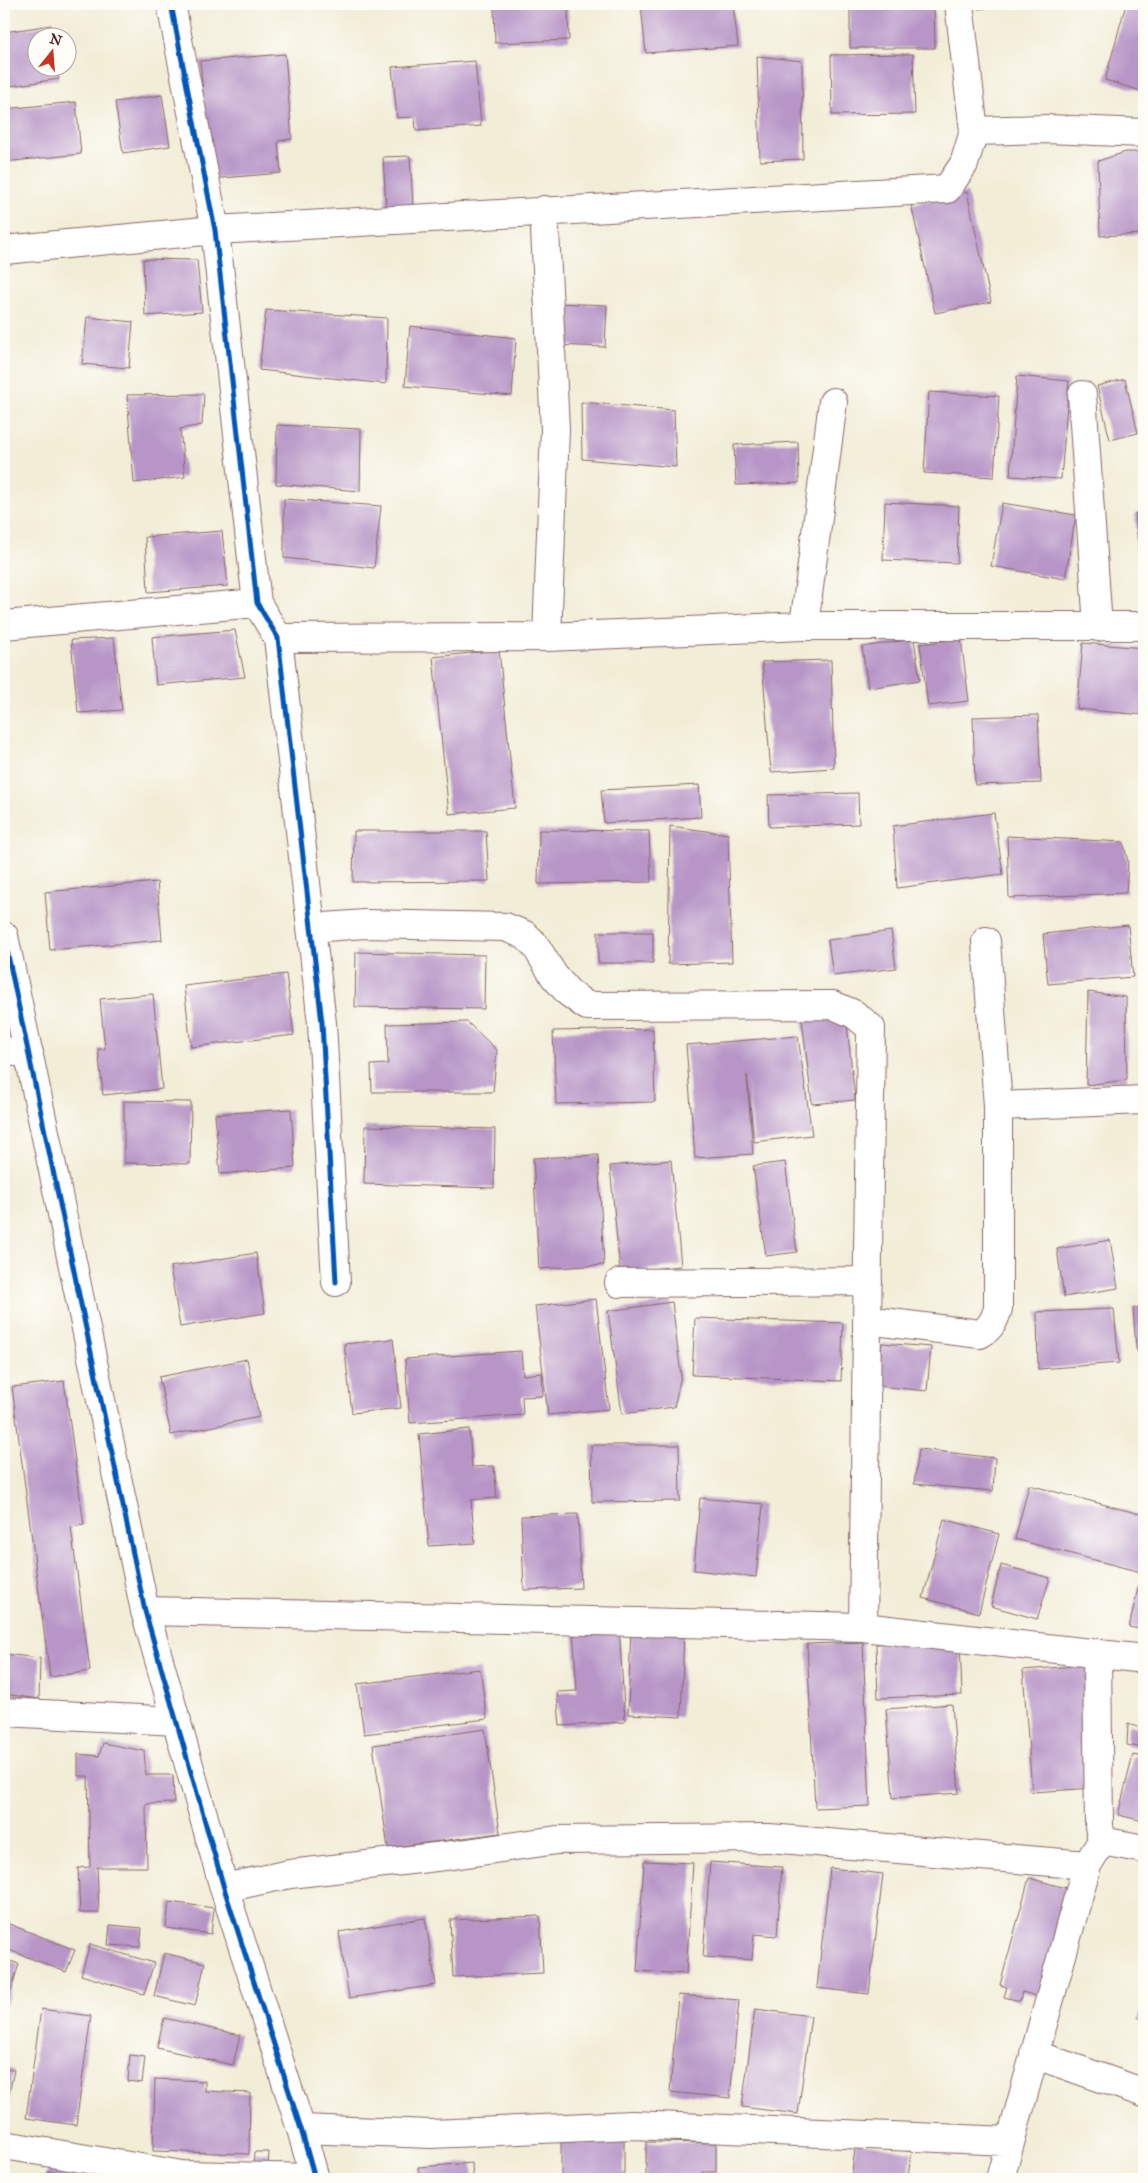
<svg xmlns="http://www.w3.org/2000/svg" width="1148" height="2183" font-family="'IM FELL Great Primer',serif">
<rect width="100%" height="100%" fill="#fdfcf7"/>
<filter id="ink" filterUnits="userSpaceOnUse"><feTurbulence type="fractalNoise" baseFrequency=".02" numOctaves="2"/><feDisplacementMap in="SourceGraphic" scale="10" xChannelSelector="R" yChannelSelector="G"/><feConvolveMatrix kernelMatrix="1 2 1 2 8 2 1 2 1" color-interpolation-filters="sRGB"/></filter>
<filter id="wash" filterUnits="userSpaceOnUse"><feTurbulence type="fractalNoise" baseFrequency=".0096" numOctaves="4" result="noise"/><feDisplacementMap in="SourceGraphic" scale="20" xChannelSelector="R" yChannelSelector="G"/><feGaussianBlur stdDeviation="1.12" result="paint"/><feColorMatrix in="noise" values="0 0 0 0 0 0 0 0 0 0 0 0 0 0 0 0 0 1.4 0 .05"/><feComposite in="paint" operator="in"/></filter>
<g filter="url(#wash)">
<rect width="100%" height="100%" fill="#f2edd7"/>
<g id="blocks">
<!-- building -->
<path fill="#b796c7" d="M 494,4 L 568,4 L 569,40 L 495,43 Z
M 680,4 L 733,4 L 738,46 L 646,53 L 641,6 Z
M 850,4 L 934,4 L 935,48 L 850,48 Z
M 978,4 L 1021,4 L 1021,5 L 978,9 Z
M 1126,4 L 1144,4 L 1144,92 L 1105,80 Z
M 51,25 L 53,38 L 38,38 L 38,68 L 57,68 L 59,79 L 4,87 L 4,32 Z
M 285,54 L 292,139 L 278,141 L 281,173 L 211,179 L 200,61 Z
M 913,54 L 915,114 L 832,115 L 831,55 Z
M 757,56 L 802,61 L 803,159 L 760,161 Z
M 475,61 L 481,126 L 416,131 L 415,117 L 397,118 L 392,67 Z
M 162,95 L 170,146 L 123,153 L 115,102 Z
M 76,102 L 81,154 L 4,162 L 4,109 Z
M 1126,152 L 1144,152 L 1144,234 L 1100,236 L 1098,161 Z
M 410,156 L 413,205 L 386,207 L 383,157 Z
M 967,192 L 991,302 L 935,313 L 911,204 Z
M 143,259 L 197,260 L 202,312 L 145,316 Z
M 556,303 L 607,305 L 605,347 L 554,345 Z
M 266,310 L 387,318 L 386,384 L 259,370 Z
M 87,317 L 133,322 L 129,368 L 82,364 Z
M 410,326 L 516,338 L 512,396 L 405,386 Z
M 1017,376 L 1069,381 L 1061,479 L 1010,476 Z
M 1125,379 L 1138,433 L 1110,440 L 1097,386 Z
M 929,392 L 999,396 L 994,477 L 924,473 Z
M 204,394 L 202,425 L 180,429 L 185,477 L 134,483 L 127,395 Z
M 581,402 L 674,410 L 676,467 L 582,459 Z
M 277,425 L 361,429 L 360,491 L 276,484 Z
M 798,442 L 799,483 L 736,485 L 734,445 Z
M 284,499 L 381,506 L 374,568 L 284,558 Z
M 885,502 L 959,506 L 957,563 L 883,560 Z
M 1002,503 L 1076,515 L 1065,579 L 991,566 Z
M 1144,512 L 1144,580 L 1141,580 L 1135,513 Z
M 222,531 L 228,586 L 148,592 L 145,537 Z
M 235,630 L 245,677 L 156,685 L 152,637 Z
M 114,638 L 122,710 L 78,713 L 71,640 Z
M 914,639 L 920,680 L 868,688 L 862,647 Z
M 961,639 L 969,701 L 928,706 L 920,644 Z
M 1083,643 L 1144,648 L 1144,715 L 1077,709 Z
M 499,650 L 515,808 L 449,814 L 433,657 Z
M 831,660 L 834,768 L 771,772 L 762,662 Z
M 1038,715 L 1041,783 L 975,785 L 973,717 Z
M 699,785 L 701,817 L 604,823 L 601,790 Z
M 858,793 L 859,824 L 769,827 L 768,795 Z
M 994,813 L 1003,874 L 897,888 L 893,826 Z
M 670,826 L 728,834 L 732,962 L 668,964 Z
M 539,830 L 649,831 L 651,882 L 538,884 Z
M 354,831 L 486,831 L 489,881 L 353,882 Z
M 1007,836 L 1123,842 L 1128,861 L 1126,893 L 1009,898 Z
M 1140,857 L 1144,857 L 1144,895 L 1141,895 Z
M 157,882 L 162,940 L 50,950 L 45,892 Z
M 1128,925 L 1133,977 L 1048,984 L 1043,934 Z
M 891,931 L 896,968 L 833,976 L 828,940 Z
M 598,932 L 653,932 L 653,963 L 598,963 Z
M 356,952 L 485,955 L 484,1009 L 355,1007 Z
M 286,974 L 294,1035 L 191,1047 L 184,986 Z
M 1088,992 L 1126,997 L 1127,1080 L 1086,1085 Z
M 153,994 L 162,1089 L 103,1095 L 98,1049 L 105,1049 L 100,999 Z
M 846,1015 L 855,1100 L 812,1104 L 802,1019 Z
M 467,1022 L 497,1050 L 493,1092 L 372,1092 L 371,1065 L 388,1064 L 387,1024 Z
M 653,1029 L 655,1102 L 556,1104 L 553,1031 Z
M 798,1036 L 812,1135 L 754,1142 L 747,1075 L 753,1154 L 695,1158 L 686,1045 Z
M 124,1101 L 191,1102 L 190,1164 L 124,1163 Z
M 291,1109 L 295,1168 L 220,1174 L 215,1114 Z
M 365,1126 L 495,1129 L 494,1188 L 364,1184 Z
M 598,1155 L 604,1265 L 539,1269 L 533,1158 Z
M 671,1160 L 681,1266 L 620,1272 L 610,1166 Z
M 785,1162 L 797,1252 L 766,1256 L 753,1166 Z
M 1110,1240 L 1118,1288 L 1064,1297 L 1057,1249 Z
M 256,1253 L 265,1313 L 180,1327 L 170,1267 Z
M 596,1299 L 609,1409 L 548,1415 L 535,1306 Z
M 672,1302 L 681,1376 L 674,1407 L 622,1414 L 608,1311 Z
M 1144,1307 L 1144,1366 L 1136,1348 L 1133,1308 Z
M 1114,1309 L 1119,1363 L 1038,1369 L 1037,1312 Z
M 695,1318 L 843,1323 L 841,1381 L 692,1375 Z
M 393,1339 L 401,1408 L 352,1413 L 344,1344 Z
M 882,1343 L 931,1347 L 927,1391 L 878,1386 Z
M 521,1351 L 523,1375 L 542,1373 L 543,1396 L 522,1397 L 523,1415 L 410,1423 L 405,1359 Z
M 247,1359 L 259,1417 L 171,1435 L 159,1377 Z
M 64,1381 L 84,1525 L 71,1527 L 90,1671 L 50,1677 L 12,1387 Z
M 469,1429 L 472,1467 L 494,1466 L 497,1498 L 471,1500 L 475,1543 L 429,1546 L 419,1434 Z
M 591,1445 L 679,1445 L 680,1501 L 592,1502 Z
M 919,1449 L 995,1458 L 993,1491 L 914,1484 Z
M 1029,1485 L 1144,1515 L 1144,1573 L 1015,1539 Z
M 700,1498 L 763,1504 L 756,1577 L 694,1570 Z
M 578,1514 L 581,1588 L 524,1590 L 521,1516 Z
M 944,1519 L 999,1534 L 979,1613 L 923,1598 Z
M 1001,1565 L 1050,1578 L 1037,1619 L 991,1606 Z
M 1139,1584 L 1144,1585 L 1144,1630 L 1129,1627 Z
M 619,1626 L 625,1722 L 560,1726 L 557,1692 L 577,1691 L 573,1629 Z
M 631,1626 L 684,1629 L 681,1717 L 628,1714 Z
M 960,1641 L 962,1695 L 878,1698 L 876,1644 Z
M 863,1642 L 870,1806 L 815,1808 L 807,1644 Z
M 4,1654 L 40,1658 L 39,1699 L 4,1694 Z
M 1087,1665 L 1095,1788 L 1032,1792 L 1023,1670 Z
M 480,1669 L 487,1719 L 364,1734 L 357,1684 Z
M 952,1704 L 959,1793 L 893,1798 L 886,1709 Z
M 1128,1724 L 1144,1729 L 1144,1748 L 1127,1745 Z
M 485,1729 L 500,1833 L 388,1848 L 373,1745 Z
M 103,1743 L 144,1751 L 146,1775 L 173,1775 L 174,1803 L 146,1804 L 147,1867 L 97,1867 L 99,1913 L 80,1913 L 78,1868 L 90,1867 L 88,1776 L 78,1776 L 78,1754 L 99,1756 Z
M 1133,1755 L 1144,1757 L 1144,1821 L 1118,1815 Z
M 644,1861 L 693,1863 L 686,1974 L 637,1971 Z
M 710,1862 L 782,1867 L 777,1936 L 754,1934 L 752,1960 L 703,1957 Z
M 830,1868 L 883,1874 L 869,1994 L 817,1988 Z
M 1029,1878 L 1069,1889 L 1040,1997 L 1022,1992 L 1020,2001 L 1004,1997 L 1007,1987 L 1000,1985 Z
M 169,1902 L 214,1908 L 211,1934 L 166,1928 Z
M 540,1916 L 543,1973 L 453,1977 L 450,1920 Z
M 425,1918 L 436,1985 L 349,1998 L 339,1932 Z
M 4,1922 L 75,1950 L 66,1972 L 4,1948 Z
M 110,1925 L 142,1928 L 140,1947 L 108,1945 Z
M 90,1944 L 154,1963 L 144,1994 L 81,1975 Z
M 164,1953 L 205,1963 L 195,2006 L 154,1996 Z
M 4,1959 L 19,1964 L 6,2006 L 4,2005 Z
M 678,1995 L 739,2000 L 730,2098 L 670,2092 Z
M 1144,2005 L 1144,2021 L 1138,2017 Z
M 41,2009 L 91,2016 L 76,2125 L 26,2118 Z
M 755,2009 L 811,2016 L 798,2114 L 742,2107 Z
M 164,2018 L 240,2035 L 233,2065 L 157,2048 Z
M 130,2055 L 145,2057 L 142,2083 L 128,2081 Z
M 4,2068 L 14,2070 L 5,2114 L 4,2114 Z
M 155,2079 L 205,2081 L 205,2091 L 250,2093 L 249,2154 L 153,2151 Z
M 561,2135 L 624,2135 L 624,2179 L 561,2179 Z
M 646,2142 L 716,2143 L 716,2172 L 702,2172 L 702,2179 L 646,2179 Z
M 856,2142 L 912,2152 L 907,2179 L 851,2179 Z
M 254,2152 L 269,2152 L 268,2168 L 253,2167 Z
M 472,2163 L 473,2179 L 419,2179 L 418,2167 Z
M 48,2171 L 72,2177 L 72,2179 L 45,2179 Z"/>
</g>
</g>
<g filter="url(#ink)">
<use href="#blocks" fill-opacity="0" stroke="#856767" stroke-width="1"/>
<g fill="none" stroke-linecap="round" stroke-linejoin="round">
<defs>
<path id="minor" d="M 171,4 L 215,230 L 257,603 L 278,638 L 322,1023 L 336,1282
M 974,131 L 1047,129 L 1144,133
M 544,210 L 555,429 L 547,637
M 4,250 L 215,230 L 947,189 L 964,164 L 974,131 L 959,4
M 1082,395 L 1098,627
M 4,625 L 257,603
M 804,626 L 833,402
M 278,638 L 547,637 L 804,626 L 1144,626
M 311,928 L 365,924 L 505,927 L 525,935 L 535,945 L 554,976 L 569,993 L 587,1006 L 833,1005 L 854,1014 L 871,1028 L 863,1627
M 4,1051 L 29,1053
M 998,1106 L 1144,1100
M 619,1283 L 868,1281
M 867,1320 L 980,1334 C 991,1328 994,1321 998,1309 L 998,1106 L 986,941
M 145,1611 L 863,1627 L 1144,1659
M 4,1712 L 177,1721
M 1102,1841 L 1144,1849
M 224,1888 L 290,1874 L 453,1855 L 557,1840 L 769,1838 L 1087,1865
M 1034,2054 L 1144,2093
M 301,2129 L 431,2134 L 632,2125 L 1009,2141
M 4,2145 L 182,2175 L 315,2178
M 1000,2179 L 1087,1865 L 1102,1841 L 1099,1826 L 1097,1653"/>
<path id="tertiary" d="M 4,936 L 145,1611 L 224,1888 L 301,2129 L 315,2179"/>
</defs>
<!-- minor casing -->
<use href="#minor" stroke="#856767" stroke-width="30"/>
<!-- tertiary casing -->
<use href="#tertiary" stroke="#856767" stroke-width="30"/>
<!-- minor -->
<use href="#minor" stroke="#fff" stroke-width="28"/>
<!-- tertiary -->
<use href="#tertiary" stroke="#fff" stroke-width="28"/>
<defs>
<path id="cycleway" d="M 171,4 L 215,230 L 257,603 L 278,638 L 322,1023 L 336,1282
M 4,936 L 145,1611 L 224,1888 L 301,2129 L 315,2179"/>
</defs>
<!-- cycleway casing -->
<use href="#cycleway" stroke="#fdfcf7" stroke-width="8"/>
<!-- cycleway -->
<use href="#cycleway" stroke="#0057b8" stroke-width="5"/>
</g>
</g>
<!-- margin -->
<rect width="1148" height="2183" fill="none" stroke="#fdfcf7" stroke-width="20"/>
<!-- north arrow -->
<g transform="translate(52 52) rotate(17)"><circle r="24" fill="#fdfcf7" stroke="#b5a4a5"/>
<path d="M0-4L9 19L0 12L-9 19Z" fill="#c8321e"/>
<text y="-8" font-size="14" font-weight="bold" text-anchor="middle" fill="#4a1f2b">N</text>
</g>
</svg>
